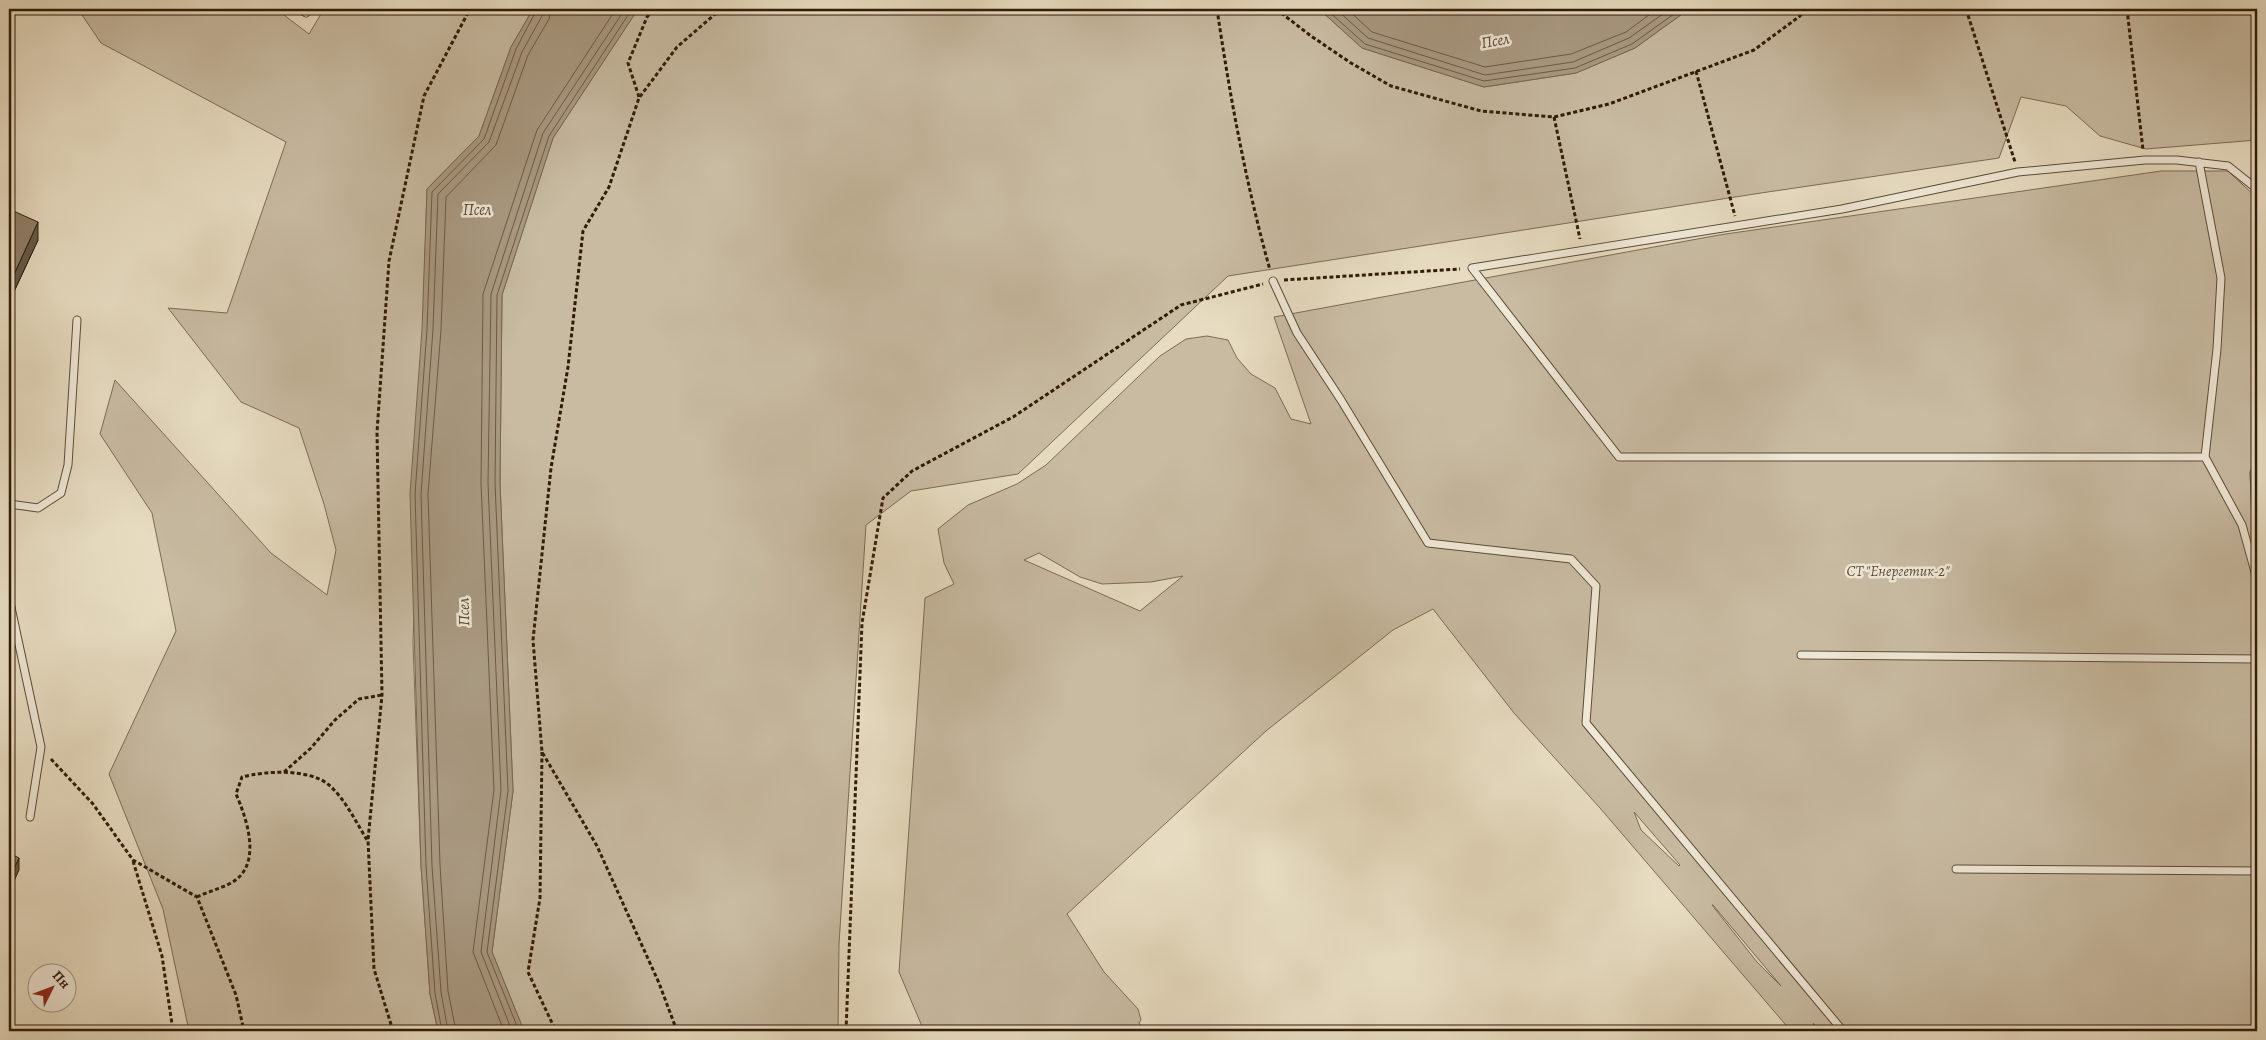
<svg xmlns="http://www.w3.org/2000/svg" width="2266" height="1040" font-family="Alegreya,serif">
<rect width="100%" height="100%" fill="#e7dcc1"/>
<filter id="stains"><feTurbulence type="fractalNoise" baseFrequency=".004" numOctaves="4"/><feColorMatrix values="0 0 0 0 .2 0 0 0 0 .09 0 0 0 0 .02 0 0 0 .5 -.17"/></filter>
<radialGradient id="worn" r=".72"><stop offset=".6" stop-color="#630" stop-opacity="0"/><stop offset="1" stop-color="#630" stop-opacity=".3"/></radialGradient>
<!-- green -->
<path fill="#c8bba2" stroke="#7c6b55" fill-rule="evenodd" d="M 78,9 L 276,9 L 309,34 L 324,9 L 533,9 L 511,47 L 479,136 L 427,189 L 413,643 L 421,866 L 430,994 L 438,1031 L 189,1031 L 163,909 L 109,774 L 176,631 L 152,513 L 100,434 L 115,380 L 271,553 L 327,595 L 336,550 L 324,504 L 299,428 L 241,402 L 168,308 L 227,313 L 286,142 L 101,43 Z
M 638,9 L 1319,9 L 1362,48 L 1484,87 L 1576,73 L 1635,48 L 1689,9 L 2257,9 L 2257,140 L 2146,149 L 2100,136 L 2066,106 L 2021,97 L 1999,158 L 1761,193 L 1228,276 L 1018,474 L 911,491 L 866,525 L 839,944 L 838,1031 L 524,1031 L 492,952 L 513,791 L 500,483 L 502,295 L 553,138 Z
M 2161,171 L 2228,171 L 2257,198 L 2257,458 L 2250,472 L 2252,521 L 2257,535 L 2257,1031 L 1820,1031 L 1813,1023 L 1818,1031 L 1791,1031 L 1600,808 L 1514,713 L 1433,609 L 1393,630 L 1266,731 L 1067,914 L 1104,972 L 1138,1009 L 1141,1020 L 1139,1023 L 1144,1031 L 924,1031 L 899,972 L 925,598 L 954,584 L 944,563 L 938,529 L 968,505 L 1017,484 L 1046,465 L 1160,356 L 1186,339 L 1207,336 L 1228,340 L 1237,358 L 1251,374 L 1275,388 L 1291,419 L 1311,424 L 1274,317 L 1719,235 ZM 1039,553 L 1080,577 L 1102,584 L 1151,582 L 1183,576 L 1140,611 L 1024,560 ZM 1634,812 L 1680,865 L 1679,866 L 1641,830 ZM 1712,905 L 1713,905 L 1781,986 L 1757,962 Z"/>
<!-- water -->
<path fill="#a99a82" stroke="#796751" d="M 533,9 L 638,9 L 553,138 L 502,295 L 500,483 L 513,791 L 492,952 L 524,1031 L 438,1031 L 430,994 L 421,866 L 410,494 L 422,329 L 427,189 L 479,136 L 511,47 Z
M 1319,9 L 1689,9 L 1635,48 L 1576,73 L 1484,87 L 1362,48 Z
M 2257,458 L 2257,535 L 2252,521 L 2250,472 Z"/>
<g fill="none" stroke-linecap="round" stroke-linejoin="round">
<!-- shore -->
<path stroke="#6c5a45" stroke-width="1" d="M 1326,9 L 1365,44 L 1484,81 L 1575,68 L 1632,44 L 1681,9
M 1336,9 L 1368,38 L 1485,75 L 1573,62 L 1629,38 L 1670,9
M 1347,9 L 1372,32 L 1485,67 L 1571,54 L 1626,32 L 1657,9
M 2257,469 L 2255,474 L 2257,521
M 442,1031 L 435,993 L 426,866 L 415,494 L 427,329 L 432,192 L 484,139 L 516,49 L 537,9
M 448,1031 L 441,992 L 432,866 L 421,494 L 433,329 L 438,194 L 489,142 L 522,52 L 542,16 L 543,9
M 456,1031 L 448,991 L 440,865 L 428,494 L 441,330 L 446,197 L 496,145 L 528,55 L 549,19 L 551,9
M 504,1031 L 473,952 L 494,790 L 481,483 L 483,294 L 537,130 L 616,9
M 512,1031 L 481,952 L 501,790 L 488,483 L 491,294 L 543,133 L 625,9
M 519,1031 L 487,952 L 508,791 L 495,483 L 497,295 L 549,136 L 632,9"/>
<defs>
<path id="lane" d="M 300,9 L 306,13 L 308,9
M 2199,162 L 2221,278 L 2217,349 L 2205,457 L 2242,525 L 2257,579
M 1273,281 L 1297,333 L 1341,400 L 1428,543 L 1571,559 L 1596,586 L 1586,723 L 1843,1031
M 2205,457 L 1619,457 L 1472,268 L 1842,209 L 2018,172 L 2145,160 L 2177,160 L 2228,166 L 2257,189
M 9,504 L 38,508 L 61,493 L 68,465 L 77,320
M 9,598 L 41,747 L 30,817
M 1801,655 L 2257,659
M 1956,869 L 2257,871"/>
</defs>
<!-- lane casing -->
<use href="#lane" stroke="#5e4b36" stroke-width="9"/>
<!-- path -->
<path stroke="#301b08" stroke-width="3" stroke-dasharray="4 2.5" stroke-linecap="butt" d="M 1217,9 C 1230,97 1246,184 1270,270
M 1276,9 L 1311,36 L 1351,63 L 1391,86 L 1481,111 L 1554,117 L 1609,104 L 1754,50 L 1800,16 L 1805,9
M 1966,9 L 2015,162
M 2127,9 L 2143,150
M 1696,71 L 1735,216
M 639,97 L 628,63 L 647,17 L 654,9
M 1554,117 L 1580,239
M 1284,280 L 1460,269
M 542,752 L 540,898 L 528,972 L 553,1025 L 554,1031
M 51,759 L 93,804 L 133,860 L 197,897 L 236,995 L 244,1031
M 284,772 L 311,748 L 335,720 L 359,699 L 382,695
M 133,861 L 162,956 L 173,1031
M 197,897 C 209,891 227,887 237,879 C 261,859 246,817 236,794 L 242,777 C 265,771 309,768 329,785 C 345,799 356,822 367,840
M 393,1031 L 374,969 L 368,840 L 382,695 L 377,432 L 389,261 L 424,96 L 470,9
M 677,1031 L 659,983 L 597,846 L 542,752 L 533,640 L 551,468 L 568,367 L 583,231 L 609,187 L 639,98 L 677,47 L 721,9
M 846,1031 L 862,623 L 883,498 L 912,471 L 1013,417 L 1181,305 L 1263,284"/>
<!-- lane -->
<use href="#lane" stroke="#efe8d7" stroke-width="7"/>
</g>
<!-- wall -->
<path fill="#7b6d59" stroke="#301b08" d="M 9,209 L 38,240 L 11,298 L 9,298 Z"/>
<!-- shaded-wall -->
<path fill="#645949" stroke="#301b08" d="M 38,222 L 38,240 L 11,298 L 11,281 Z
M 19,858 L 19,870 L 9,892 L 9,879 Z"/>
<!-- building -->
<path fill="#8f7f68" stroke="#301b08" d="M 9,209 L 38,222 L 11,281 L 9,280 Z
M 9,853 L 19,858 L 9,879 Z"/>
<g text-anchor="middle" stroke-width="5" stroke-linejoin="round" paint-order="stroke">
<!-- park labels -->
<g font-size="15" font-style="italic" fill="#5e4b36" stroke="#efe8d7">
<text x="1898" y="576">СТ "Енергетик-2"</text>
</g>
<!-- water labels -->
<g font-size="16" font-style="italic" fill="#5a4733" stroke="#efe8d7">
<text transform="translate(1495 40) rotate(-10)" y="6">Псел</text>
<text x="477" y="215">Псел</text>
<text transform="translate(463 612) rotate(-91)" y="6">Псел</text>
</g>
</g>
<!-- margin -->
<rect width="2266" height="1040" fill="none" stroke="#e7dcc1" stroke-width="30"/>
<rect x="10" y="10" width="2246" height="1020" fill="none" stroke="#301b08" stroke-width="2.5"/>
<rect x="15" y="15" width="2236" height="1010" fill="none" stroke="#301b08"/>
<!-- north arrow -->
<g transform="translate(52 988) rotate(48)"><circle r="24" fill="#efe8d7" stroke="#a39684"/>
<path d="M0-4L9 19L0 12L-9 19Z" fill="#8f2418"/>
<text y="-8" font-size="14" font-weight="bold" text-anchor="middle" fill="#301b08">Пн</text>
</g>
<rect width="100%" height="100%" filter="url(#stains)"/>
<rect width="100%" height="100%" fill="url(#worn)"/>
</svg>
